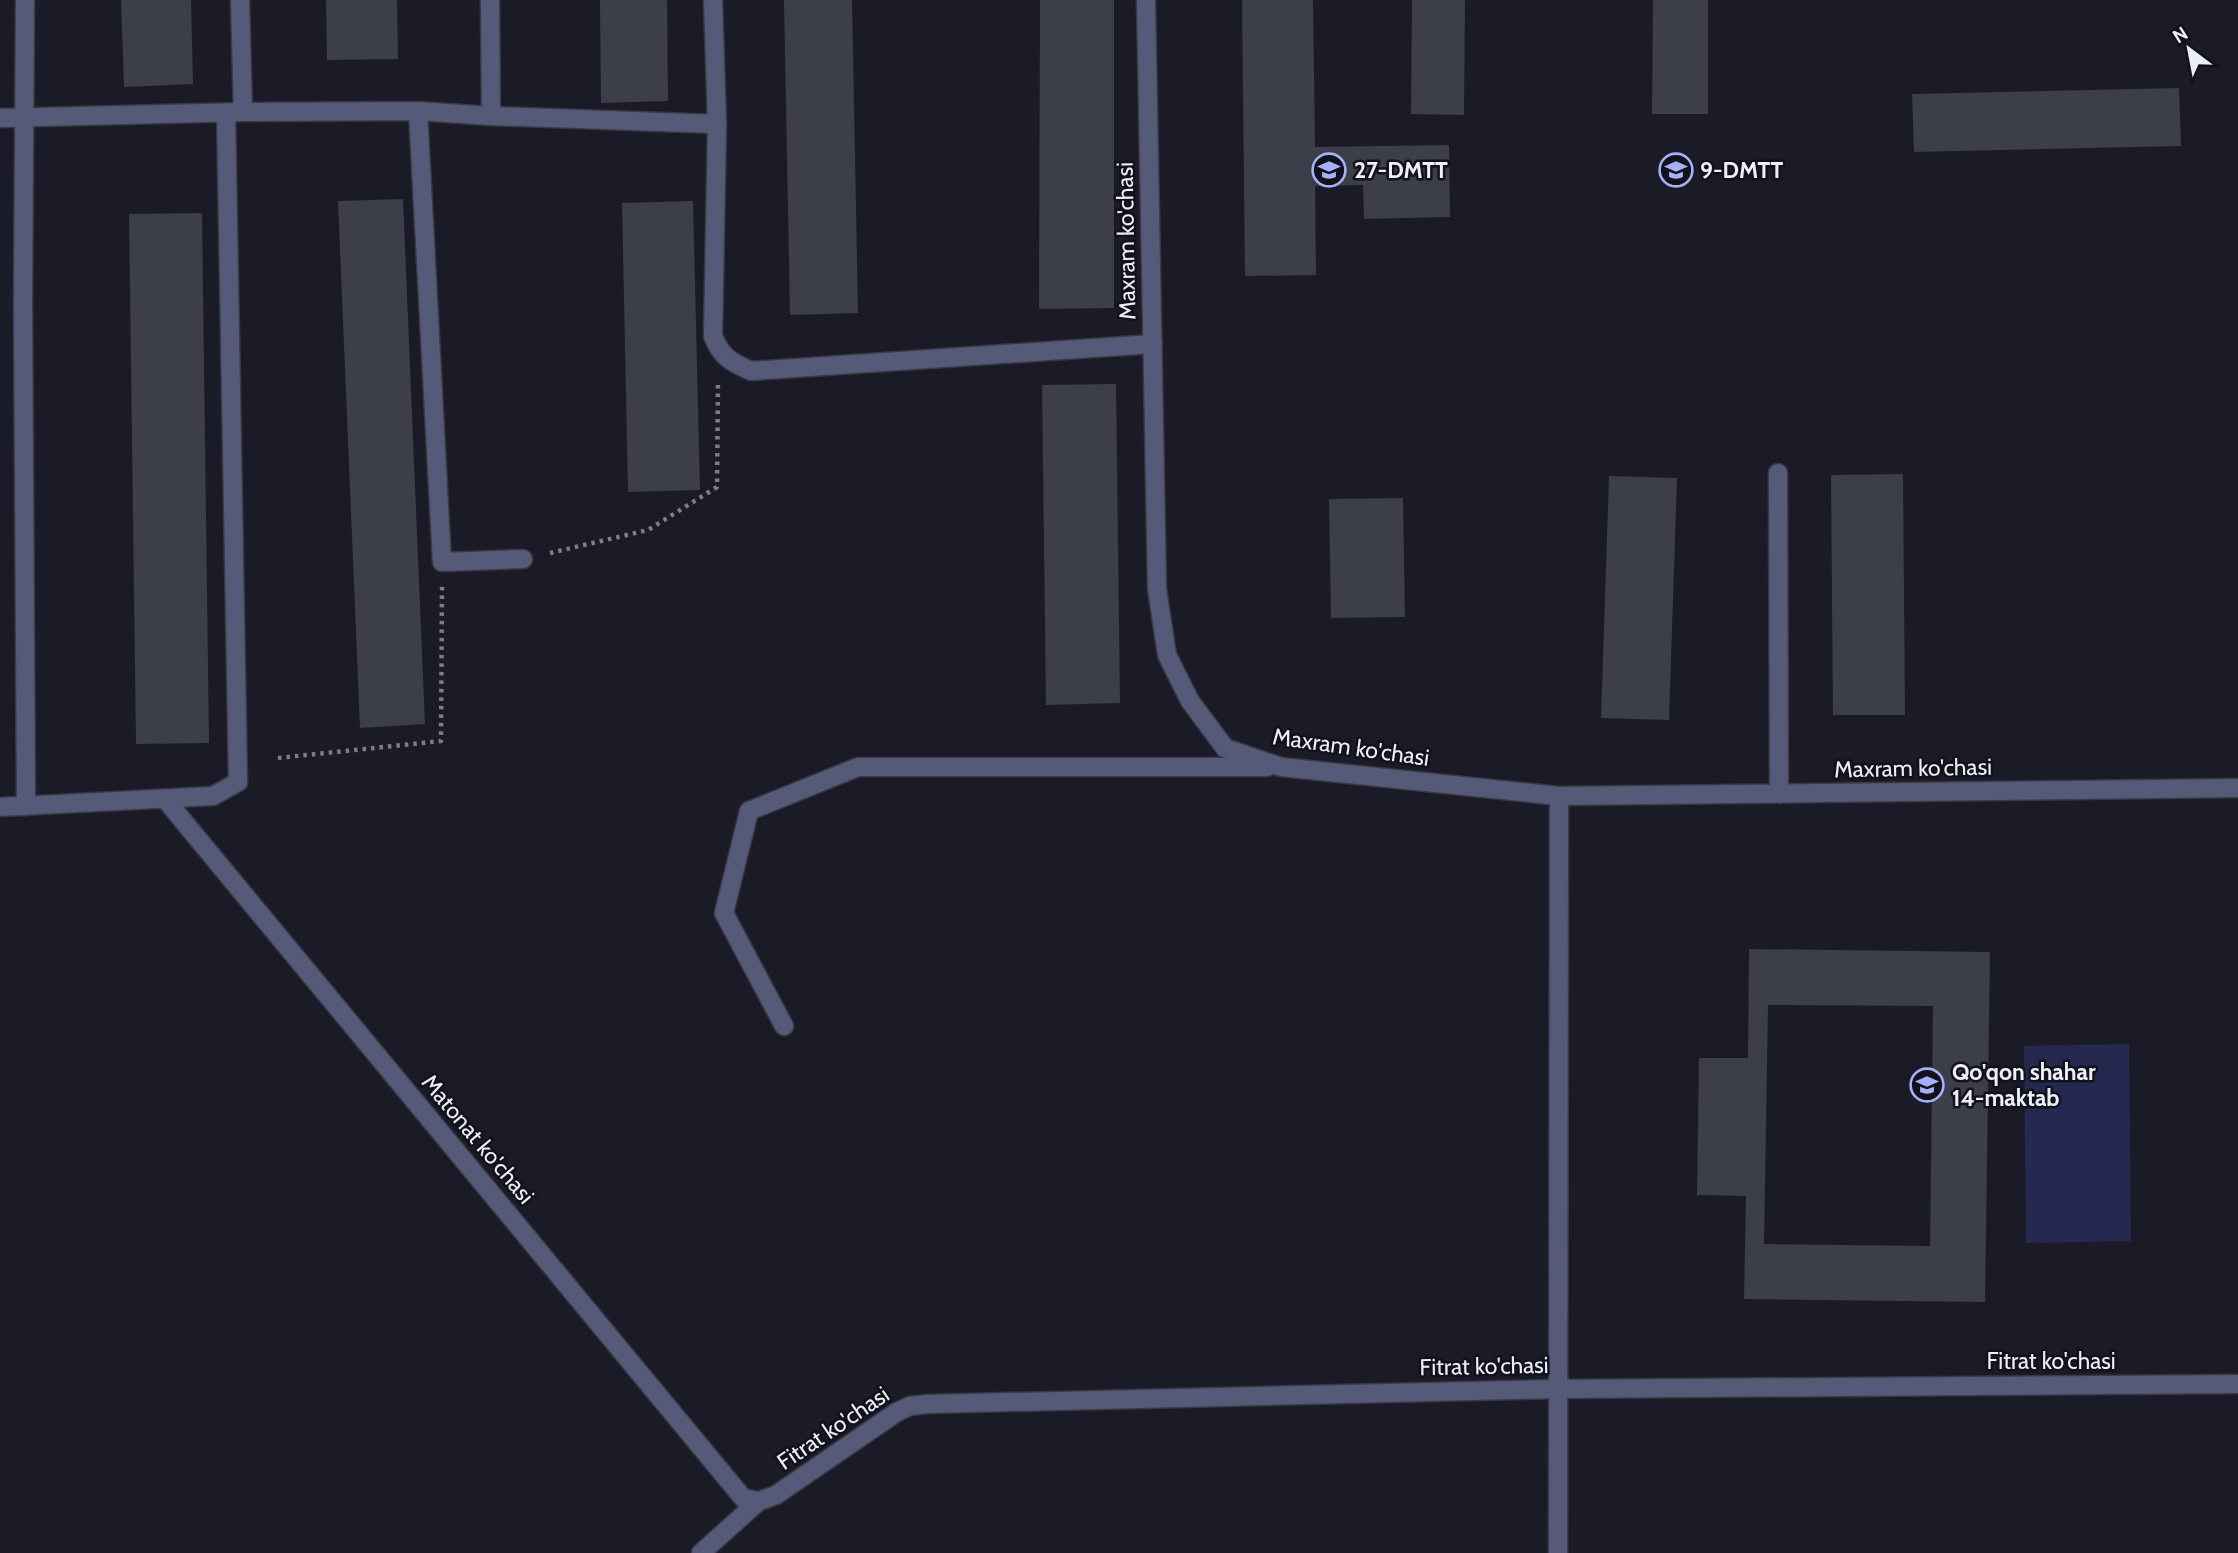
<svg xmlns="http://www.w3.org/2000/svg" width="2238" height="1553" font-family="Cabin,sans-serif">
<rect width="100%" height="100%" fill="#1a1b26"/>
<!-- green -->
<path fill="#25294f" d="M 2129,1044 L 2131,1241 L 2026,1243 L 2024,1046 Z"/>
<!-- building -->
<path fill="#3c3e4a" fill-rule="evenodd" d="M 121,0 L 191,0 L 193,84 L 124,87 Z
M 326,0 L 397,0 L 398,59 L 327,60 Z
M 600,0 L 667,0 L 668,101 L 601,103 Z
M 784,0 L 852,0 L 858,313 L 790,315 Z
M 1040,0 L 1114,0 L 1114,308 L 1039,309 Z
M 1242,0 L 1313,0 L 1315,147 L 1449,145 L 1450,217 L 1364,219 L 1363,185 L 1315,186 L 1316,275 L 1245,276 Z
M 1412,0 L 1465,0 L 1464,115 L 1411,114 Z
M 1653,0 L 1708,0 L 1708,114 L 1652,114 Z
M 2179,88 L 2181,146 L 1914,152 L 1912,94 Z
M 403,199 L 425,724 L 360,728 L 338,201 Z
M 693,201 L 700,490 L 628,492 L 622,203 Z
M 202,213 L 209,743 L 136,744 L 129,214 Z
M 1116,384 L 1120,703 L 1046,705 L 1042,385 Z
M 1903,474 L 1905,715 L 1833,715 L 1831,475 Z
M 1609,476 L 1677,478 L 1669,720 L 1601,718 Z
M 1403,498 L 1405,617 L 1331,618 L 1329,499 Z
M 1749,949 L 1990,952 L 1985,1302 L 1744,1299 L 1746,1196 L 1697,1195 L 1699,1058 L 1748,1058 ZM 1768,1005 L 1933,1006 L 1930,1246 L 1764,1244 Z"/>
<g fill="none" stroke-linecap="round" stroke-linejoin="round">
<defs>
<path id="minor" d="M 25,0 L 23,304 L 26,806
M 240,0 L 243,112
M 490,0 L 491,116
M 713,0 L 717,124 L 713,336 C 721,357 731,362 751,371 L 1153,344
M 1146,0 L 1157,589 L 1167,655 L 1190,701 L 1225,748 L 1281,767 L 1559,796 L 2238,788
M 418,111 L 442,562 L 523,559
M 0,118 L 243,112 L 418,111 L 491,116 L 717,124
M 1778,473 L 1779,794
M 165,799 L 743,1498 L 759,1501
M 0,807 L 213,796 L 238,782 L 226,113
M 784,1026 L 724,913 L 749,811 L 858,767 L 1267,767
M 701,1553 L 759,1501 L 776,1495 L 897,1412 L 910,1406 L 927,1404 L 1557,1389 L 2238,1384
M 1558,1553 L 1559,796"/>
</defs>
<!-- minor casing -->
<use href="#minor" stroke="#383943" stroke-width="21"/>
<!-- path -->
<path stroke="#7c7e87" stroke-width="4.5" stroke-dasharray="3.5 5" stroke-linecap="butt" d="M 550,553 L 648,530 L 717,487 L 718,384
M 278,758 L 441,741 L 442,587"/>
<!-- minor -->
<use href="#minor" stroke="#555a79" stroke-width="18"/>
</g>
<!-- icons -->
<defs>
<symbol id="school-ring" viewBox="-11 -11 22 22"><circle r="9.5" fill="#11121c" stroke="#a6b1fc" stroke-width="1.5"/><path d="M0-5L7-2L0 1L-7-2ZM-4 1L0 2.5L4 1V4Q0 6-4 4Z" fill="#a6b1fc"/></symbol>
</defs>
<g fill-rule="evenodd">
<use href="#school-ring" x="1310" y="151" width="38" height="38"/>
<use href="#school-ring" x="1657" y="151" width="38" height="38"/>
<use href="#school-ring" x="1908" y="1066" width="38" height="38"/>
</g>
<g text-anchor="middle" stroke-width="5" stroke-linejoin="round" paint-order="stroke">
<!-- poi labels -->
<g font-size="23" font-weight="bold" fill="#edeff6" stroke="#11121c" text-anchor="start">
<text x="1354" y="178">27-DMTT</text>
<text x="1700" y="178">9-DMTT</text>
<text x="1952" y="1080">Qo'qon shahar<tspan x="1952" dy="26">14-maktab</tspan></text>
</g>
<!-- street labels -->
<g font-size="23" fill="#edeff6" stroke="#11121c">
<text transform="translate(1126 241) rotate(-91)" y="8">Maxram ko'chasi</text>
<text transform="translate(1351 747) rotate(8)" y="8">Maxram ko'chasi</text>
<text transform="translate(1913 768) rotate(-1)" y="8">Maxram ko'chasi</text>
<text transform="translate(478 1139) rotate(50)" y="8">Matonat ko'chasi</text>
<text x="2051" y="1369">Fitrat ko'chasi</text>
<text transform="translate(1484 1366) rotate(-1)" y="8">Fitrat ko'chasi</text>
<text transform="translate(833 1428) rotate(-34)" y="8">Fitrat ko'chasi</text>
</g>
</g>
<!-- north arrow -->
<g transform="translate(2189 49) rotate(328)" stroke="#11121c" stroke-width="5" paint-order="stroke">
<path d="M0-5L12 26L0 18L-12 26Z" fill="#edeff6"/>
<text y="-10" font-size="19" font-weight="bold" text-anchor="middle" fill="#edeff6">N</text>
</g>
</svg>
